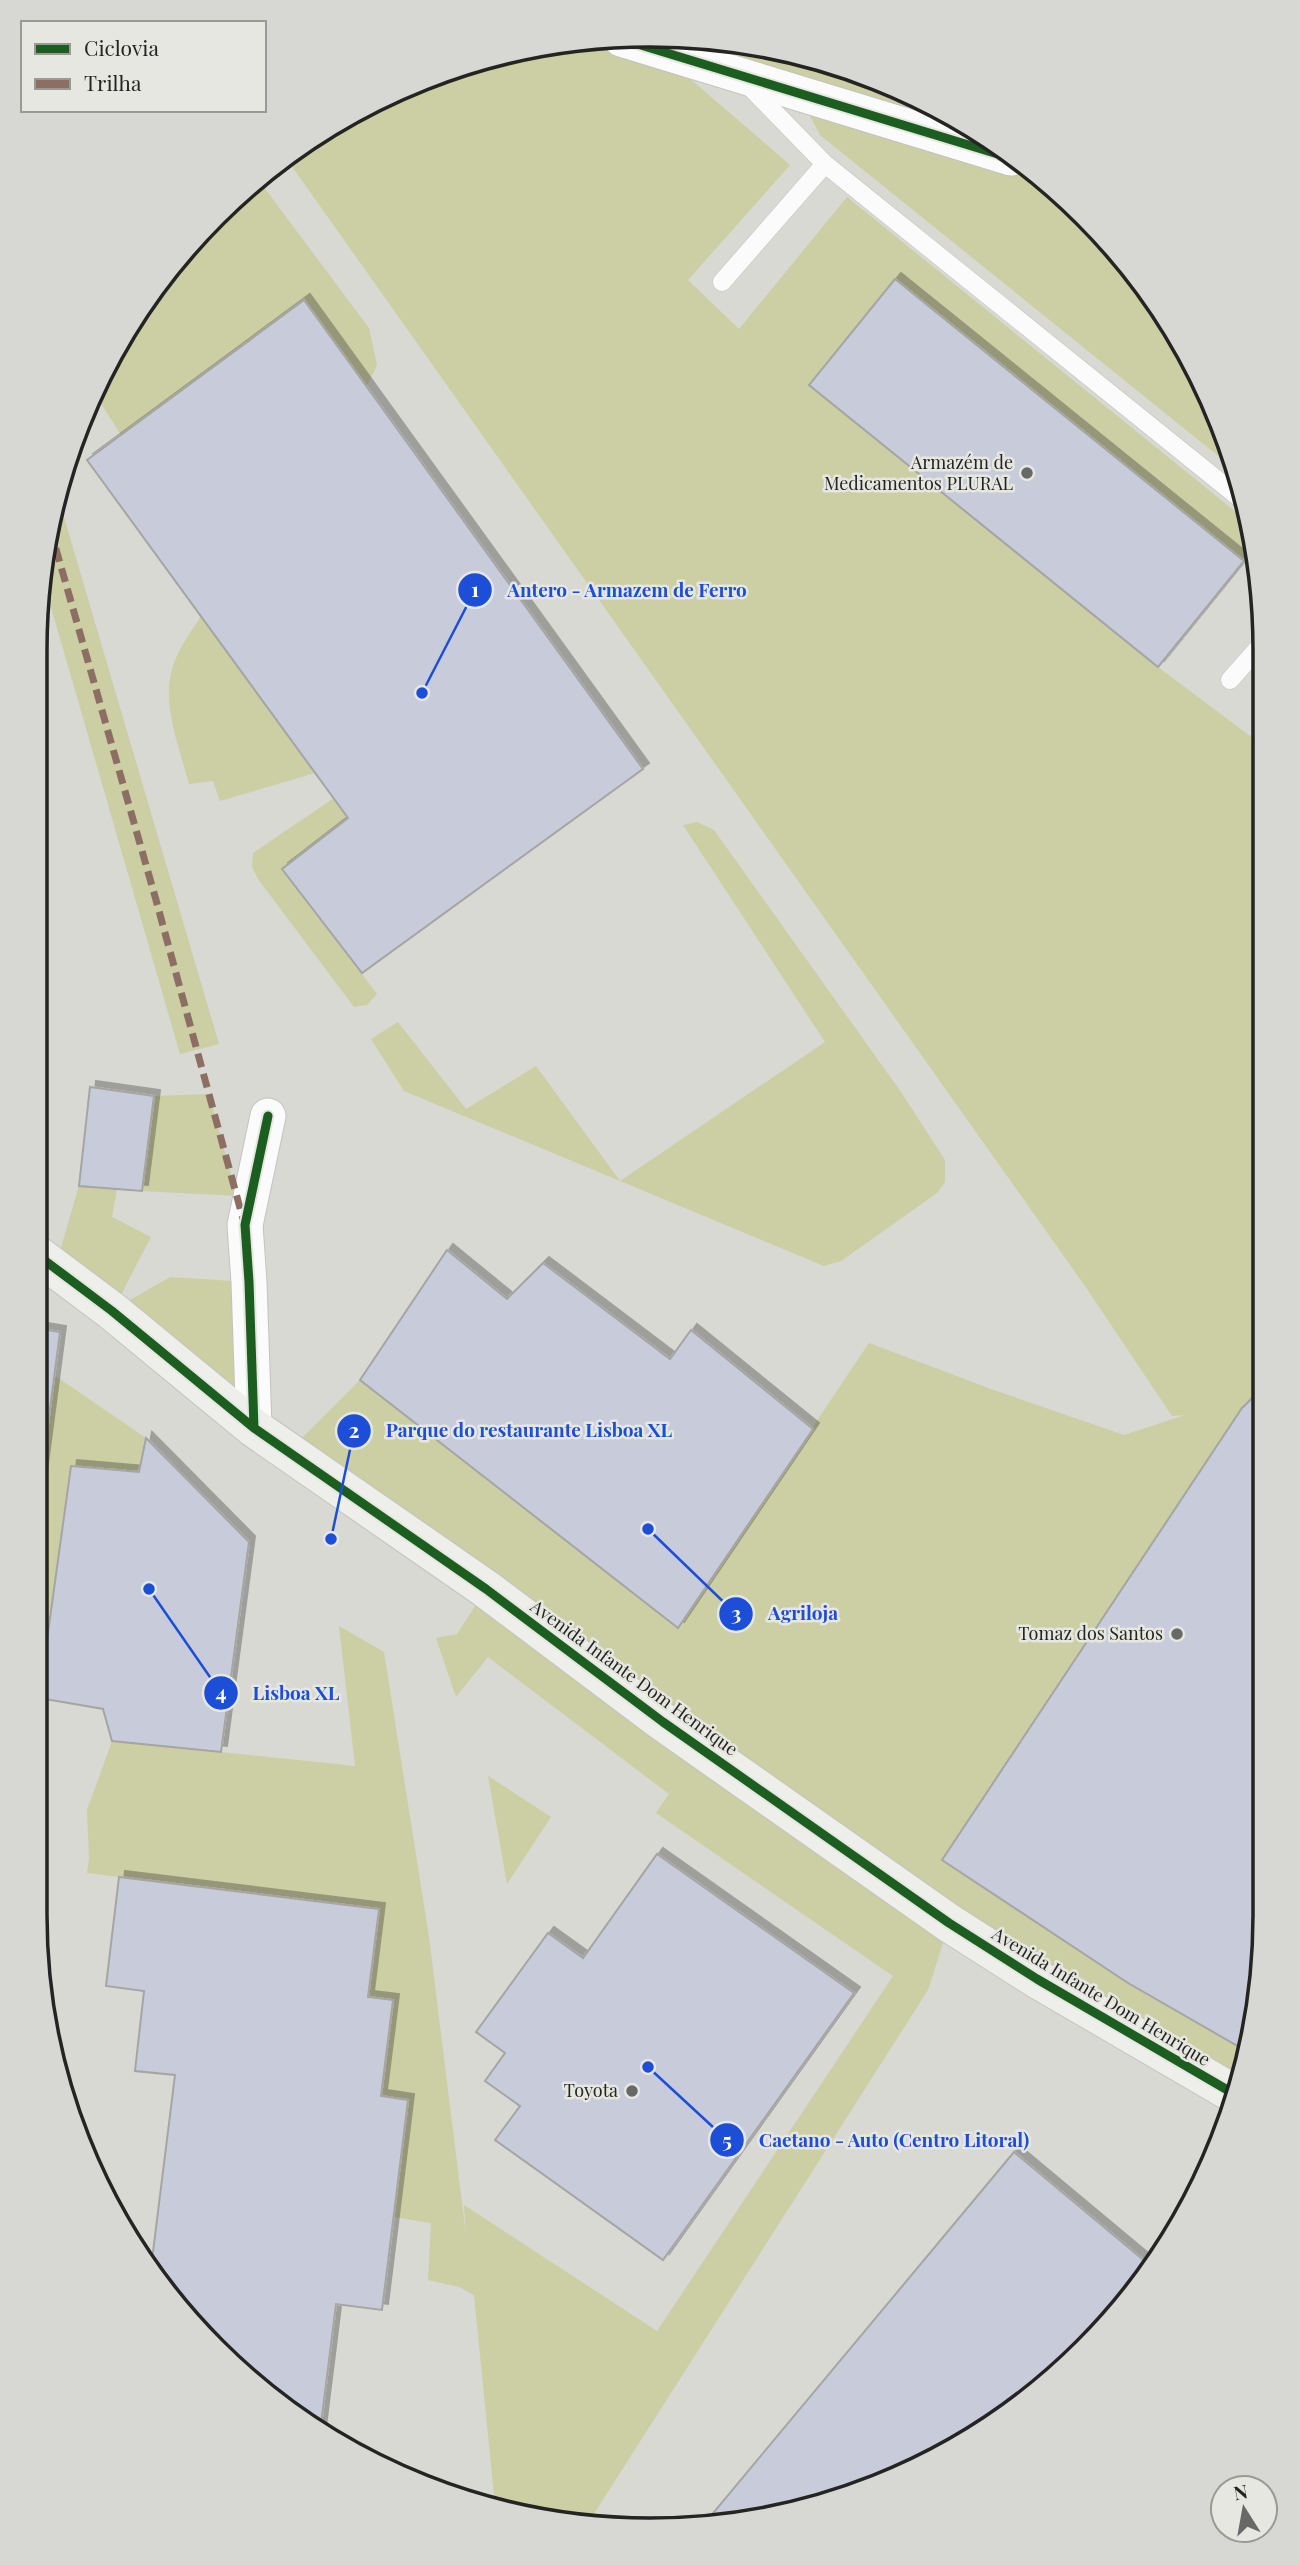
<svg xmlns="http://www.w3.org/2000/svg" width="1300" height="2565" font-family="'Playfair Display',serif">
<defs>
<filter id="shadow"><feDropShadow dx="6" dy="-6" stdDeviation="0" flood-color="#0004"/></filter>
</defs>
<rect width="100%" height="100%" fill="#e6e6e3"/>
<!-- built -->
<path fill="#d8d9d2" d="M 690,36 L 809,56 L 922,98 L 1055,187 L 1138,276 L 1218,414 L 1260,569 L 1264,1955 L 1244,2074 L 1202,2187 L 1085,2350 L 922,2466 L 730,2525 L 530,2518 L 342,2447 L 244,2377 L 162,2290 L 68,2113 L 35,1915 L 36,610 L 56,491 L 98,378 L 162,276 L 244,188 L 342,118 L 569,40 Z"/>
<!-- green -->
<path fill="#cccea3" d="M 690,36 L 809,56 L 922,98 L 1055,187 L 1138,276 L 1218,414 L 1232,467 L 820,135 L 798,93 L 658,51 L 790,165 L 688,280 L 739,329 L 847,197 L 1247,521 L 1254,549 L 1244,561 L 895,280 L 809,385 L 1158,667 L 1254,739 L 1260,731 L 1262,1389 L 1242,1408 L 942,1860 L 1127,1983 L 1248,2052 L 1244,2074 L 1236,2095 L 949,1924 L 928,1990 L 590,2520 L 530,2518 L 495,2505 L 474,2295 L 459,2287 L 428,2280 L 431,2223 L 394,2217 L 408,2100 L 381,2096 L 393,2000 L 368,1997 L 379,1909 L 87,1873 L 89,1859 L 87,1810 L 112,1741 L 355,1766 L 339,1626 L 384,1652 L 429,1937 L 466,2235 L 464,2205 L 657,2331 L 893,1976 L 656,1813 L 669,1794 L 488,1657 L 456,1697 L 436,1638 L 457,1634 L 486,1589 L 288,1452 L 360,1380 L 678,1628 L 869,1343 L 991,1389 L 1124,1435 L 1185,1415 L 1172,1416 L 1085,1286 L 286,158 L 342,118 L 452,68 L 569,40 Z
M 257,178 L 369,328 L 377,365 L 366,388 L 304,301 L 121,435 L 93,391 L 98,378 L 162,276 L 244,188 Z
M 56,490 L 219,1044 L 180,1054 L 42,576 Z
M 201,616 L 315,773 L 220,801 L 213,781 L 189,784 C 179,745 158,698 176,658 C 182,643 193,629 201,616 Z
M 334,798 L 348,818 L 282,869 L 377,994 L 367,1005 L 354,1007 L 258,879 L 252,867 L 253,853 Z
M 697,822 L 714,830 L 901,1092 L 945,1160 L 945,1182 L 937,1193 L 841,1261 L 824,1266 L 404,1091 L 371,1039 L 398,1022 L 466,1109 L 536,1066 L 620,1181 L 825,1042 L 683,825 Z
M 209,1094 L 237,1196 L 142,1191 L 154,1096 Z
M 79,1186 L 117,1189 L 112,1217 L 151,1237 L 113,1310 L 170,1277 L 249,1282 L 254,1428 L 55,1268 Z
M 54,1375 L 146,1438 L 139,1472 L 71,1466 L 39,1698 L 35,1697 L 35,1516 Z
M 488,1776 L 551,1817 L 507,1884 Z"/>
<!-- building -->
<path fill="#c8ccda" stroke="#a5a5a4" stroke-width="2" filter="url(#shadow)" d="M 895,279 L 1244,561 L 1158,667 L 809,385 Z
M 304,300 L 643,769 L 362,973 L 282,869 L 348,818 L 87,460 Z
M 90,1087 L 154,1096 L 142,1191 L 79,1186 Z
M 447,1250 L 507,1299 L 543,1263 L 670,1359 L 691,1330 L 813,1429 L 678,1628 L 360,1380 Z
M 36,1328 L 60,1332 L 41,1477 L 35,1476 Z
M 1262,1389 L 1264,1955 L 1248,2052 L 1128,1983 L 942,1860 L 1242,1408 Z
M 146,1438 L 249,1542 L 221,1752 L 112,1741 L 103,1709 L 39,1698 L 71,1466 L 139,1472 Z
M 657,1854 L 854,1993 L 663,2260 L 495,2140 L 520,2106 L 485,2081 L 505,2053 L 476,2032 L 548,1933 L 583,1958 Z
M 119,1877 L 379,1909 L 368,1997 L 393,2000 L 381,2096 L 408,2100 L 382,2310 L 336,2304 L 320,2432 L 244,2377 L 162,2290 L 151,2268 L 175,2075 L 135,2071 L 144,1991 L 106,1986 Z
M 1014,2152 L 1147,2263 L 1085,2350 L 922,2466 L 730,2525 L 704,2524 Z"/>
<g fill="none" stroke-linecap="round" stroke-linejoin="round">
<defs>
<path id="lane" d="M 747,84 L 825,164 L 1241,499
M 722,282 L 825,164
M 1230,680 L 1260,646"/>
<path id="street" d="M 621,39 L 1011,158
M 254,1428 L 249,1282 L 245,1225 L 268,1116"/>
<path id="secondary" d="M 36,1254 L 112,1311 L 254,1428 L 486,1589 L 663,1722 L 949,1923 L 1037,1979 L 1236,2095"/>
</defs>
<!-- lane casing -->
<use href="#lane" stroke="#c3c3c1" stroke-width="19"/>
<!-- street casing -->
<use href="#street" stroke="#c3c3c1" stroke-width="37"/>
<!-- secondary casing -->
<use href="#secondary" stroke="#c3c3c1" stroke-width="40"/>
<!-- lane -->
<use href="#lane" stroke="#fbfbfb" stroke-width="18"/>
<!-- street -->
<use href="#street" stroke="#fbfbfb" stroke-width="35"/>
<!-- secondary -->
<use href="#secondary" stroke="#eeeeea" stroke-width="38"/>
<!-- quiet -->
<path stroke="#8d6e63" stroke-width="7" stroke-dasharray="14 7" stroke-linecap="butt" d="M 50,528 L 156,900 L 243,1219"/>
<defs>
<path id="cycleway" d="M 621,39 L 1011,158
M 36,1254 L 112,1311 L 254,1428 L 486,1589 L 663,1722 L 949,1923 L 1037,1979 L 1236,2095
M 254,1428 L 249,1282 L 245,1225 L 268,1116"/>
</defs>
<!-- cycleway casing -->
<use href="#cycleway" stroke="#e7e7e2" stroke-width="13"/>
<!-- cycleway -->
<use href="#cycleway" stroke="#1b5e20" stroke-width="9"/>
</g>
<!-- markers -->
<g fill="#686866" stroke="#e7e7e2" stroke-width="2.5">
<circle cx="1027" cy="473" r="7"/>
<circle cx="1177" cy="1634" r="7"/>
<circle cx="632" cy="2091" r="7"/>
</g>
<g text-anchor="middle" stroke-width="5" stroke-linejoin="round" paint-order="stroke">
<!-- poi labels -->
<g font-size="18" fill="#242422" stroke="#e7e7e2" text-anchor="end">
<text x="1013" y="469">Armazém de<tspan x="1013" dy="21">Medicamentos PLURAL</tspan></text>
<text x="1163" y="1640">Tomaz dos Santos</text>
<text x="618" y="2097">Toyota</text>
</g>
<!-- street labels -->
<g font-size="18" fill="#242422" stroke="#e7e7e2">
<text transform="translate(634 1678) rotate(36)" y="6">Avenida Infante Dom Henrique</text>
<text transform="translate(1101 1997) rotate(31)" y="6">Avenida Infante Dom Henrique</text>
</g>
</g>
<!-- crop -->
<path d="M0 0H1300V2565H0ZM650 47H650A603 603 0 0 1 1253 650V1915A603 603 0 0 1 650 2518H650A603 603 0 0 1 47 1915V650A603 603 0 0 1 650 47Z" fill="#d7d7d3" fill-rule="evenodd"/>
<path fill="none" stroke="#242422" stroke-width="3.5" d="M650 47H650A603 603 0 0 1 1253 650V1915A603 603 0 0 1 650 2518H650A603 603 0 0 1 47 1915V650A603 603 0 0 1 650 47Z"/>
<!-- callouts -->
<path fill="none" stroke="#1d4ed8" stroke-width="2.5" d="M422 693L475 590M331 1539L354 1431M648 1529L736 1614M149 1589L221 1693M648 2067L727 2140"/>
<g fill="#1d4ed8" stroke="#e7e7e2" stroke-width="2.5">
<circle cx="422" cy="693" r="7"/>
<circle cx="331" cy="1539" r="7"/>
<circle cx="648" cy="1529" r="7"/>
<circle cx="149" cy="1589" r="7"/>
<circle cx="648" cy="2067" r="7"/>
<circle cx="475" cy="590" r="18"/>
<circle cx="354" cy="1431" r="18"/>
<circle cx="736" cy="1614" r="18"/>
<circle cx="221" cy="1693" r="18"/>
<circle cx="727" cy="2140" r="18"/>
</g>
<g font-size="21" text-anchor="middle" font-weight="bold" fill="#fff">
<text x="475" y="597">1</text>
<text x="354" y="1438">2</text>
<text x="736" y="1621">3</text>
<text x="221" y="1700">4</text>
<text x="727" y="2148">5</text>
</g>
<g font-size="19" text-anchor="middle" font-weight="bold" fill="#1d4ed8" stroke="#e7e7e2" stroke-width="5" stroke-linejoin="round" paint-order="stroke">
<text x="627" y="597">Antero - Armazem de Ferro</text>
<text x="529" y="1437">Parque do restaurante Lisboa XL</text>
<text x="803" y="1620">Agriloja</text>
<text x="296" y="1700">Lisboa XL</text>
<text x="894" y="2147">Caetano - Auto (Centro Litoral)</text>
</g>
<!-- legend -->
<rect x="21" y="21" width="245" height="91" fill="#e7e7e2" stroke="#999995" stroke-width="2"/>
<rect x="35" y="44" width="35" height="10" fill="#1b5e20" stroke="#999995" stroke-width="2"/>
<text x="84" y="56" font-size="21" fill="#242422">Ciclovia</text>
<rect x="35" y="79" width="35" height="10" fill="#8d6e63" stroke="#999995" stroke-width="2"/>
<text x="84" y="91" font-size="21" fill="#242422">Trilha</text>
<!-- north arrow -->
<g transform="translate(1244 2509) rotate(349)"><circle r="33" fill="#e7e7e2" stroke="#999995" stroke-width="2"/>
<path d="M0-5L12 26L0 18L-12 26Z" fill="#686866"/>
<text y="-10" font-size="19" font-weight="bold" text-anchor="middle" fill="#242422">N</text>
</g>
</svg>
